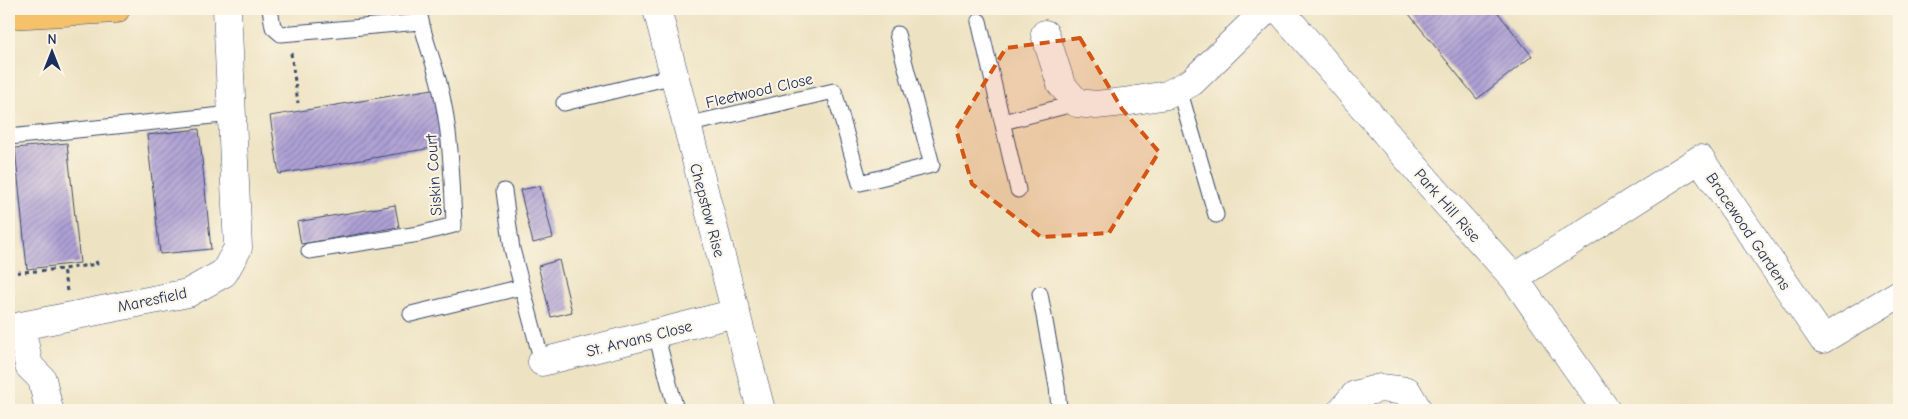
<svg xmlns="http://www.w3.org/2000/svg" width="1908" height="419" font-family="'Comic Neue',sans-serif">
<defs>
<pattern id="building-hatch" width="6" height="6" patternUnits="userSpaceOnUse" patternTransform="scale(1.25)"><rect width="6" height="6" fill="#aea0d4"/><path d="M-1 1l2-2M0 6l6-6M5 7l2-2" fill="none" stroke="#8d83af"/></pattern>
</defs>
<rect width="100%" height="100%" fill="#fcf5e5"/>
<filter id="ink" filterUnits="userSpaceOnUse"><feTurbulence type="fractalNoise" baseFrequency=".02" numOctaves="2"/><feDisplacementMap in="SourceGraphic" scale="10" xChannelSelector="R" yChannelSelector="G"/><feConvolveMatrix kernelMatrix="1 2 1 2 8 2 1 2 1" color-interpolation-filters="sRGB"/></filter>
<filter id="wash" filterUnits="userSpaceOnUse"><feTurbulence type="fractalNoise" baseFrequency=".0096" numOctaves="4" result="noise"/><feDisplacementMap in="SourceGraphic" scale="20" xChannelSelector="R" yChannelSelector="G"/><feGaussianBlur stdDeviation="1.12" result="paint"/><feColorMatrix in="noise" values="0 0 0 0 0 0 0 0 0 0 0 0 0 0 0 0 0 1.4 0 .05"/><feComposite in="paint" operator="in"/></filter>
<g filter="url(#wash)">
<rect width="100%" height="100%" fill="#ede2c1"/>
<g id="blocks">
<!-- building -->
<path fill="url(#building-hatch)" d="M 1405,9 L 1495,9 L 1532,56 L 1477,99 Z
M 433,89 L 443,146 L 279,174 L 270,116 Z
M 199,129 L 211,249 L 160,254 L 147,135 Z
M 67,143 L 80,263 L 27,269 L 15,148 Z
M 540,186 L 553,238 L 533,243 L 520,190 Z
M 395,205 L 399,227 L 301,244 L 297,222 Z
M 559,260 L 572,312 L 551,317 L 538,266 Z"/>
</g>
</g>
<g filter="url(#ink)">
<use href="#blocks" fill-opacity="0" stroke="#3a4a6d" stroke-width="1"/>
<g fill="none" stroke-linecap="round" stroke-linejoin="round">
<defs>
<path id="service" d="M 270,9 L 273,27 L 281,34 L 420,22
M 979,21 L 1018,190
M 1179,89 L 1216,215
M 564,103 L 674,76
M 1003,122 L 1077,103
M 686,125 L 834,91 L 860,183 L 932,165 L 897,34
M 9,137 L 232,114
M 504,191 L 512,249 L 542,362
M 309,251 L 419,234 L 454,225 C 452,177 451,130 439,83 C 433,58 422,35 419,9
M 1040,294 L 1057,387 L 1059,408 L 1057,410
M 411,314 L 522,287
M 656,334 L 676,410"/>
<path id="minor" d="M 657,9 L 761,410
M 1279,9 L 1446,203 L 1514,278 L 1606,410
M 1045,34 L 1061,84 L 1077,103 L 1096,105 L 1124,102 L 1167,95 L 1192,82 L 1267,9
M 1514,278 L 1700,159 L 1823,339 L 1899,294
M 542,362 L 736,313
M 49,410 L 42,379 L 29,366 L 21,326 L 188,293 L 224,273 L 238,248 L 227,9
M 1342,410 L 1355,395 L 1380,388 L 1407,391 L 1418,410"/>
<path id="trunk" d="M 9,15 L 116,9"/>
</defs>
<!-- service casing -->
<use href="#service" stroke="#3a4a6d" stroke-width="17"/>
<!-- minor casing -->
<use href="#minor" stroke="#3a4a6d" stroke-width="29"/>
<!-- trunk casing -->
<use href="#trunk" stroke="#3a4a6d" stroke-width="29"/>
<!-- path -->
<path stroke="#3a4a6d" stroke-width="3" stroke-dasharray="4 4" stroke-linecap="butt" d="M 291,53 L 298,103
M 9,273 L 63,269
M 67,291 L 63,269 L 97,264 L 96,261"/>
<!-- service -->
<use href="#service" stroke="#fff" stroke-width="15"/>
<!-- minor -->
<use href="#minor" stroke="#fff" stroke-width="28"/>
<!-- trunk -->
<use href="#trunk" stroke="#f5c16b" stroke-width="28"/>
</g>
</g>
<!-- marked area -->
<path fill="#d45514" fill-opacity="0.2" stroke="#d45514" stroke-width="4" stroke-dasharray="10 6" stroke-linejoin="round" d="M 1080,38 L 1122,109 L 1159,152 L 1109,233 L 1041,237 L 972,184 L 956,129 L 1006,48 Z"/>
<g text-anchor="middle" stroke-width="4" stroke-linejoin="round" paint-order="stroke">
<!-- street labels -->
<g font-size="16" fill="#1b2f5e" stroke="#fcf5e5">
<text transform="translate(759 90) rotate(-13)" y="6">Fleetwood Close</text>
<text transform="translate(433 175) rotate(-94)" y="6">Siskin Court</text>
<text transform="translate(1448 205) rotate(49)" y="6">Park Hill Rise</text>
<text transform="translate(708 210) rotate(75)" y="6">Chepstow Rise</text>
<text transform="translate(1749 231) rotate(56)" y="6">Bracewood Gardens</text>
<text transform="translate(152 299) rotate(-12)" y="6">Maresfield</text>
<text transform="translate(639 338) rotate(-14)" y="6">St. Arvans Close</text>
</g>
</g>
<!-- margin -->
<rect width="1908" height="419" fill="none" stroke="#fcf5e5" stroke-width="30"/>
<!-- north arrow -->
<g transform="translate(52 52)" stroke="#fcf5e5" stroke-width="4" paint-order="stroke">
<path d="M0-4L9 19L0 12L-9 19Z" fill="#1b2f5e"/>
<text y="-8" font-size="14" font-weight="bold" text-anchor="middle" fill="#1b2f5e">N</text>
</g>
</svg>
